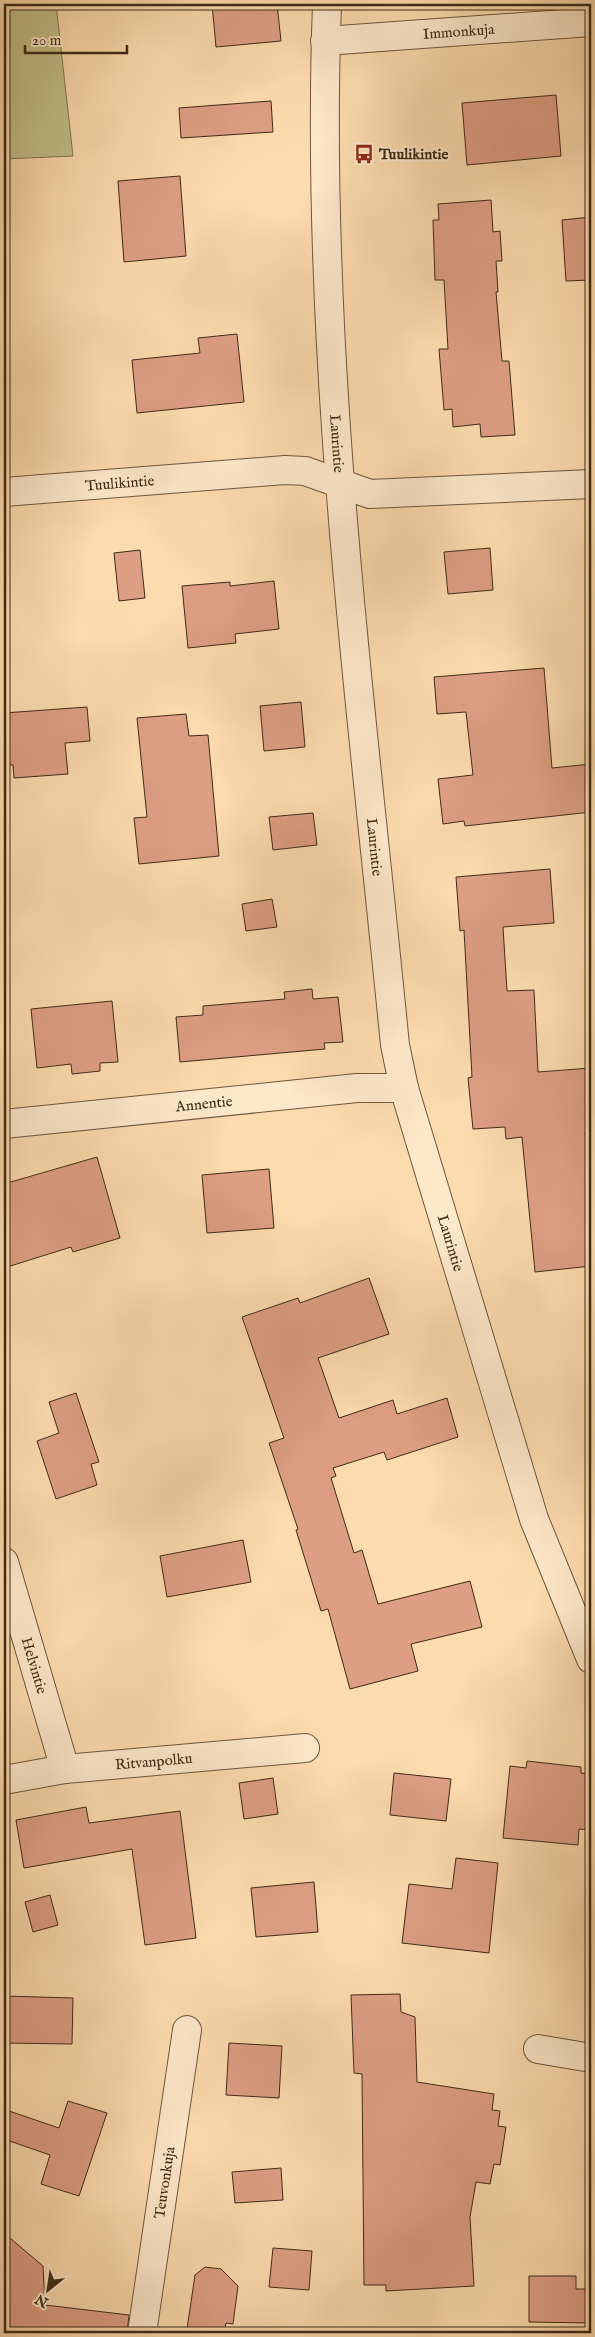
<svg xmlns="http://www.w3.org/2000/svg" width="595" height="2337" font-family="'IM FELL English',serif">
<rect width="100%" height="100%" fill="#fcdbae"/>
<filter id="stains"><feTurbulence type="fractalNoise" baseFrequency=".004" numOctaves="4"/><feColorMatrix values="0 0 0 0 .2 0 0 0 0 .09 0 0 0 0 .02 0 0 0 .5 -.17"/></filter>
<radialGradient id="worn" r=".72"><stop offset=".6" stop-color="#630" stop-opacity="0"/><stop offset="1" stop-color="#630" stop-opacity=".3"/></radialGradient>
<!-- green -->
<path fill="#c2bf88" stroke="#807550" d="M 4,4 L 56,4 L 73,156 L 4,159 Z"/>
<!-- building -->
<path fill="#de9e84" stroke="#3e2b17" d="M 212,4 L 277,4 L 281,41 L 216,47 Z
M 556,95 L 561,156 L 467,165 L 462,103 Z
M 271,101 L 273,132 L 181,138 L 179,108 Z
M 180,176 L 186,256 L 124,262 L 118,181 Z
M 491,200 L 493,232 L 500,231 L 502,261 L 496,261 L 498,292 L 496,292 L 502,361 L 509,361 L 515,435 L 481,437 L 480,424 L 453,427 L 452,409 L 444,410 L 439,349 L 448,349 L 444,280 L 435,280 L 433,220 L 439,220 L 438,204 Z
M 591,217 L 591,280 L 566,281 L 562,220 Z
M 237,334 L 244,402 L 137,413 L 132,360 L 200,353 L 198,338 Z
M 490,548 L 493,590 L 448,594 L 444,552 Z
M 140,550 L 145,598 L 119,601 L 114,553 Z
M 274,581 L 279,629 L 235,634 L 236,643 L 188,648 L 182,586 L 230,582 L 230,586 Z
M 544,668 L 552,768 L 591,764 L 591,812 L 465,826 L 464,821 L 443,824 L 438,779 L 473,775 L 466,712 L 437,714 L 434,677 Z
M 301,702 L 305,747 L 264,751 L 260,706 Z
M 87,707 L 90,741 L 65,743 L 68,774 L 14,778 L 13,765 L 4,765 L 4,713 Z
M 186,714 L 189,736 L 208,735 L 219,856 L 139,864 L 134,818 L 147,817 L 137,718 Z
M 313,813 L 317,845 L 273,850 L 269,817 Z
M 550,869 L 554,923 L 503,927 L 507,991 L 534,990 L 538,1072 L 591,1068 L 591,1132 L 585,1132 L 591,1182 L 591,1266 L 535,1272 L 522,1137 L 506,1139 L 505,1127 L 473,1129 L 468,1078 L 472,1077 L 464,930 L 460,931 L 456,877 Z
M 272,899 L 277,927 L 246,931 L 242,904 Z
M 312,989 L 313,999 L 338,997 L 343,1042 L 324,1043 L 325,1049 L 180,1062 L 176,1017 L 203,1015 L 203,1006 L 285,999 L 284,992 Z
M 112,1001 L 118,1062 L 100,1063 L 100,1071 L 72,1074 L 71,1064 L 37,1068 L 31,1009 Z
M 97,1157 L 120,1238 L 73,1252 L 71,1247 L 4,1268 L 4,1184 Z
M 269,1169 L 274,1228 L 207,1233 L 202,1175 Z
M 369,1278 L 389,1334 L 318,1358 L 339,1418 L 393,1400 L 397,1414 L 447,1398 L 458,1437 L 387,1460 L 384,1452 L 333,1468 L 336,1476 L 331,1478 L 354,1553 L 362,1550 L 378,1604 L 470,1581 L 482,1627 L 411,1644 L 418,1671 L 350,1689 L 328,1609 L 321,1611 L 296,1530 L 298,1529 L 269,1443 L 284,1438 L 242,1317 L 298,1298 L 300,1303 Z
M 76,1393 L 99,1462 L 91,1464 L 97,1485 L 56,1499 L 37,1441 L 59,1433 L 49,1402 Z
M 243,1540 L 251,1582 L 167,1597 L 160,1556 Z
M 527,1761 L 581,1767 L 581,1773 L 591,1774 L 591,1830 L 579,1829 L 578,1845 L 503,1838 L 510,1766 L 526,1768 Z
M 394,1773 L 451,1779 L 446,1821 L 390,1815 Z
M 273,1778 L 278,1814 L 244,1819 L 239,1783 Z
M 86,1807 L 89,1823 L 180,1811 L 196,1938 L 145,1945 L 132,1849 L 24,1868 L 16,1820 Z
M 456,1858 L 498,1863 L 489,1953 L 402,1943 L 409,1884 L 452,1889 Z
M 314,1882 L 318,1932 L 256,1937 L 251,1888 Z
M 50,1895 L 58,1925 L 33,1932 L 25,1902 Z
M 400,1994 L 401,2012 L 415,2017 L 417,2082 L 494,2094 L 492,2110 L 500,2111 L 498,2126 L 506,2127 L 500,2165 L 494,2164 L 490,2184 L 476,2182 L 470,2217 L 474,2286 L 386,2291 L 386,2285 L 364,2285 L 362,2074 L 354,2073 L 351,1995 Z
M 4,1996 L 73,1998 L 72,2044 L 4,2043 Z
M 229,2043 L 282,2046 L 279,2098 L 226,2095 Z
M 68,2101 L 107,2113 L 79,2196 L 41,2184 L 50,2155 L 4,2139 L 4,2127 L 9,2111 L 59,2128 Z
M 281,2168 L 283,2200 L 235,2203 L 232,2172 Z
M 4,2233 L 43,2266 L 45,2305 L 129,2315 L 127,2333 L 10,2333 L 8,2285 L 4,2282 Z
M 273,2248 L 312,2251 L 309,2290 L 269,2287 Z
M 205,2267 L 221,2269 L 238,2286 L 233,2324 L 226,2323 L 224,2333 L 187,2329 L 195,2275 Z
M 529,2276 L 576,2276 L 576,2289 L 591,2289 L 591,2323 L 529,2322 Z"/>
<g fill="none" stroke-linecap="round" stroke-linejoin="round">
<defs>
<g id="minor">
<path id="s1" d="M 325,41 L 591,22"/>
<path id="s2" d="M 4,492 L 285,470 L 305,471 L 370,494 L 591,484"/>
<path id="s3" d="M 4,1124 L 357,1088 L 404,1088"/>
<path id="s4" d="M 4,1562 L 65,1769"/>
<path id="s5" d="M 4,1780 L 65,1769 L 305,1748"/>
<path d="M 538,2049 L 591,2058"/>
<path id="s6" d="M 142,2333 L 187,2030"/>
</g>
<g id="tertiary">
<path id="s7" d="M 327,4 C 314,352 361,699 395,1045 L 404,1088 L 534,1519 L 591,1659"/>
</g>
</defs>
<!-- minor casing -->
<use href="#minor" stroke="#6e573d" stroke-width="30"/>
<!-- tertiary casing -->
<use href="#tertiary" stroke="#6e573d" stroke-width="30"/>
<!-- minor -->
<use href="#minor" stroke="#fde8ca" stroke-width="28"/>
<!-- tertiary -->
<use href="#tertiary" stroke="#fde8ca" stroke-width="28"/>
</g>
<!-- icons -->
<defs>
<symbol id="bus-bare" viewBox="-9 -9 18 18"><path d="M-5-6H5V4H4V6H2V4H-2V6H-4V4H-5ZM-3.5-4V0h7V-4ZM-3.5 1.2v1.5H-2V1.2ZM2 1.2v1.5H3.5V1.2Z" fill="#8f2418" stroke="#fde8ca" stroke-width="2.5" paint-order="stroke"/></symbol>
</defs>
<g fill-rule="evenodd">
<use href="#bus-bare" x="350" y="140" width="28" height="28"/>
</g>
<g text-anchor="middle" stroke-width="4" stroke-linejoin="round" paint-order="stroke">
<!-- street labels -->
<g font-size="15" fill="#3e2b17" stroke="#fde8ca">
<text dy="5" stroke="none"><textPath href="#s1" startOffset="134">Immonkuja</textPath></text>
<text dy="5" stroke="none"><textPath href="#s7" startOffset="440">Laurintie</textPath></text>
<text dy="5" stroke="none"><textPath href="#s2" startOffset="116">Tuulikintie</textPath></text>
<text dy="5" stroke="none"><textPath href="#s7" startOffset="845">Laurintie</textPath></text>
<text dy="5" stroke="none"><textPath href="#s3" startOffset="201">Annentie</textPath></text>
<text dy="5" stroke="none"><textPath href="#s7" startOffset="1250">Laurintie</textPath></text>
<text dy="5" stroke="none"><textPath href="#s4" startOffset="108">Helvintie</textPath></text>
<text dy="5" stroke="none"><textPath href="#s5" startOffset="151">Ritvanpolku</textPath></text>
<text dy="5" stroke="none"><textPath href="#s6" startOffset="152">Teuvonkuja</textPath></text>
</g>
<!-- poi labels -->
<g font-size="15" font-weight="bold" fill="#3e2b17" stroke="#fde8ca" text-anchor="start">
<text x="379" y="159">Tuulikintie</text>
</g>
</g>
<!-- margin -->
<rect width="595" height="2337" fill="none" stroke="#fcdbae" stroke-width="20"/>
<rect x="5" y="5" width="585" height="2327" fill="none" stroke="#3e2b17" stroke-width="2.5"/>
<rect x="10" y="10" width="575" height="2317" fill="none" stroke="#3e2b17"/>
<!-- north arrow -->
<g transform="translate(48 2290) rotate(210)" stroke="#fde8ca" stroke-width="4" paint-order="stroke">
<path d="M0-4L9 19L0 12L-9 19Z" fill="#3e2b17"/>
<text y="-8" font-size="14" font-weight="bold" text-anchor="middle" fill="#3e2b17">N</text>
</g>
<!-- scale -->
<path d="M25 45v8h102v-8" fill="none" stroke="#3e2b17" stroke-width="2.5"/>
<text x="32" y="45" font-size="15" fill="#3e2b17" stroke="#fde8ca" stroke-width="4" paint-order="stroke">20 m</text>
<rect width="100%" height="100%" filter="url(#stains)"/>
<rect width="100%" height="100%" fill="url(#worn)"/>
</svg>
